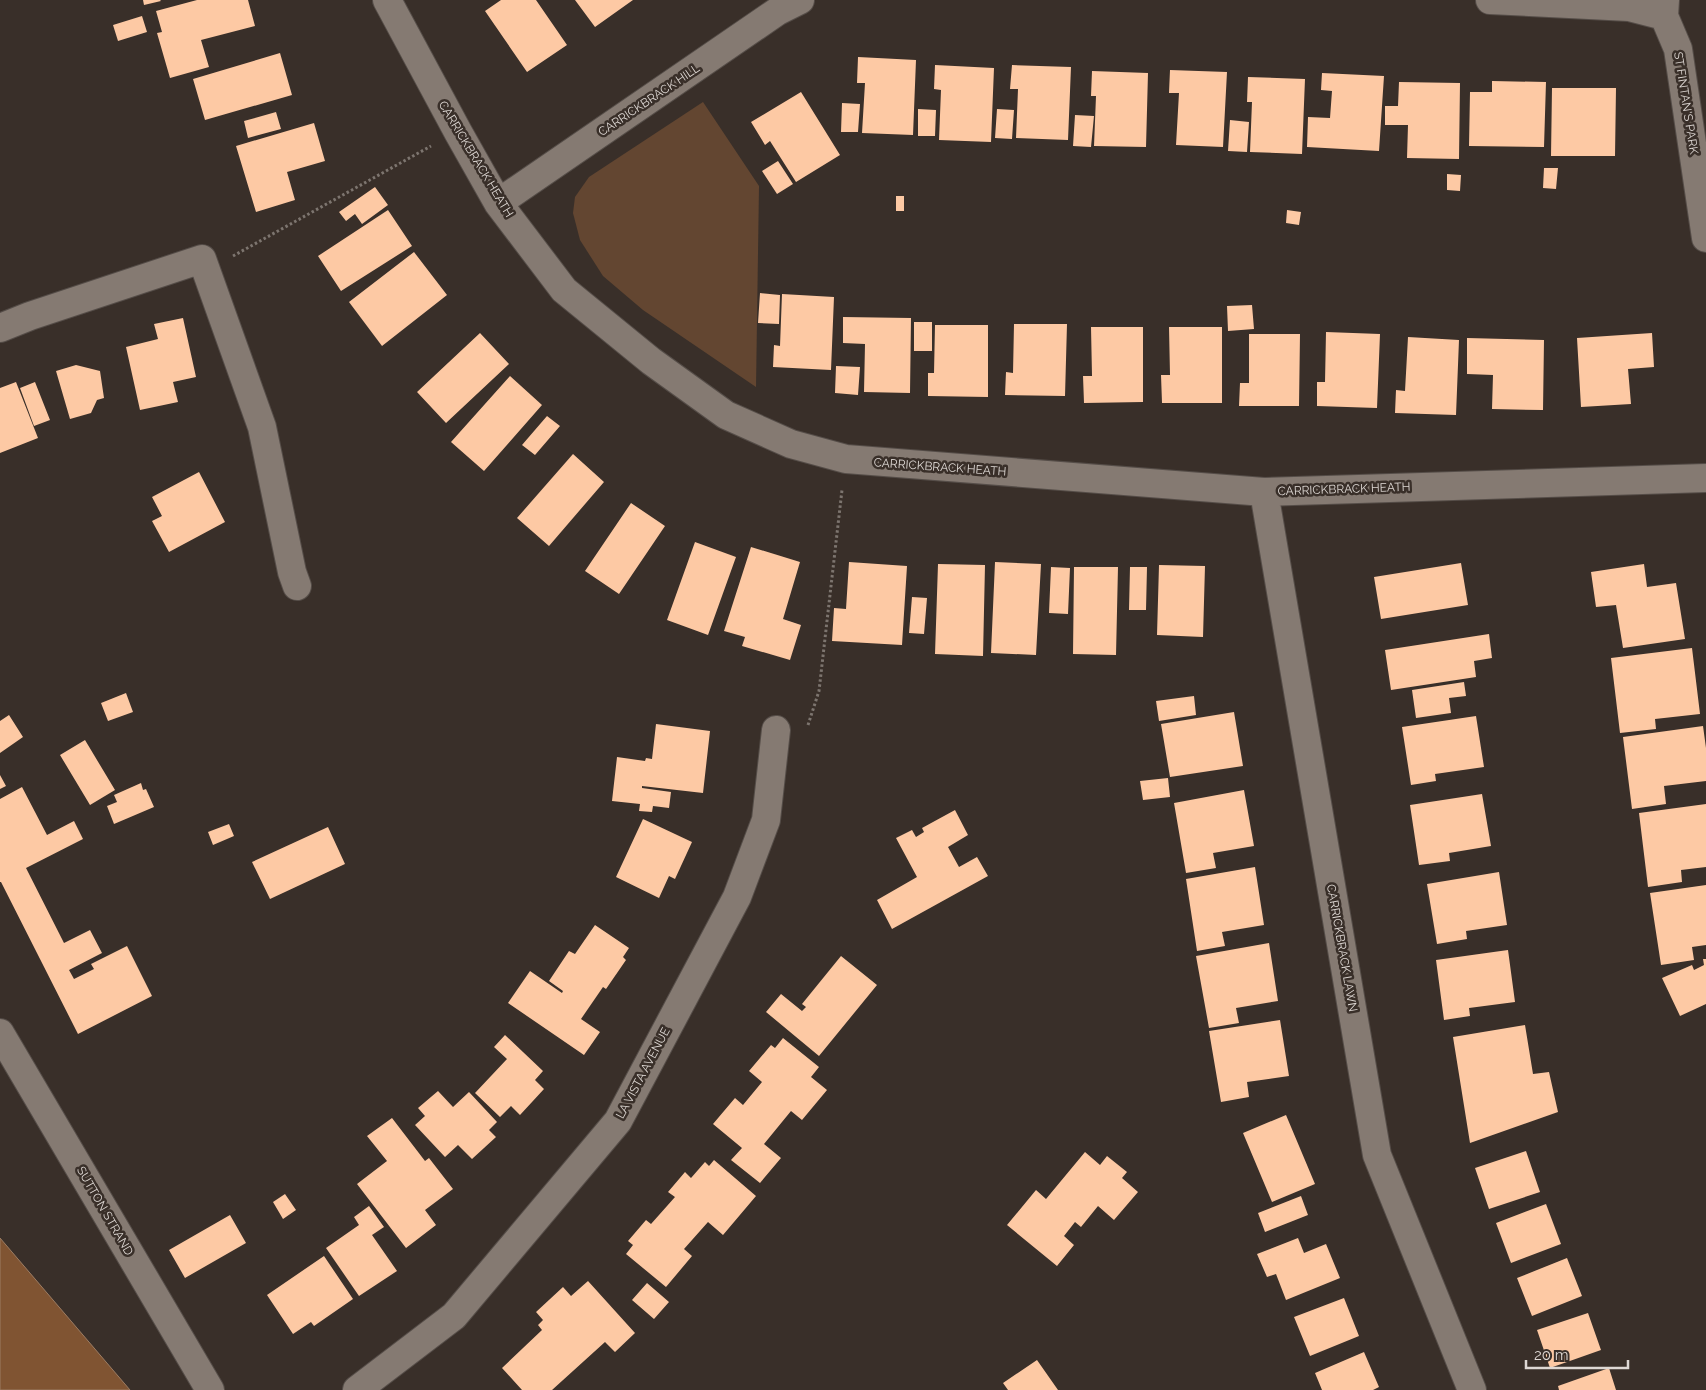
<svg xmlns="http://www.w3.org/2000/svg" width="1706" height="1390" font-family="Raleway,sans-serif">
<rect width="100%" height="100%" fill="#392f29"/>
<!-- green -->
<path fill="#634631" d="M 703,102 L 759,186 L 756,387 L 643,310 L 603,276 L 580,240 L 573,213 L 575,197 L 589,177 Z"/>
<!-- water -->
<path fill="#805432" stroke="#9c7c63" d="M 0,1238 L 130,1390 L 0,1390 Z"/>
<!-- building -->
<path fill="#fdc9a4" d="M 143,0 L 160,0 L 161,1 L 144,5 Z
M 197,0 L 248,0 L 255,26 L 201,40 L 209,67 L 170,78 L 157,33 L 162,32 L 156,11 Z
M 501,0 L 536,0 L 567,45 L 527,72 L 485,11 Z
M 575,0 L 633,0 L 595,27 Z
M 142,16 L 147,32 L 118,41 L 113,25 Z
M 280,53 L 292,95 L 205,120 L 193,79 Z
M 858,57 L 916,60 L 913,135 L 862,133 L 865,83 L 857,83 Z
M 935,65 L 994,68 L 991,142 L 939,140 L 941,90 L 934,89 Z
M 1012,65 L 1071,67 L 1068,140 L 1016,138 L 1018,89 L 1010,89 Z
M 1170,70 L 1227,72 L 1223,147 L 1176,145 L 1179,93 L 1169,93 Z
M 1092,71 L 1148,73 L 1146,147 L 1094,146 L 1096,96 L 1091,96 Z
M 1322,73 L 1384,76 L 1379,151 L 1307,147 L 1308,117 L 1330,118 L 1332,91 L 1321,90 Z
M 1248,77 L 1305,79 L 1302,154 L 1250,152 L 1252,102 L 1247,102 Z
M 1492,81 L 1546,82 L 1544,147 L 1469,146 L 1470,92 L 1492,92 Z
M 1399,82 L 1460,83 L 1459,159 L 1407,158 L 1408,125 L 1385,125 L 1385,106 L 1398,106 Z
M 1552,88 L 1616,88 L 1615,156 L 1551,156 Z
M 801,92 L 840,155 L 796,182 L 770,141 L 765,145 L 751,122 Z
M 842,103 L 860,104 L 858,132 L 841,132 Z
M 918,109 L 936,110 L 935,136 L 918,136 Z
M 997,109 L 1014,110 L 1012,139 L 995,138 Z
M 276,112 L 281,129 L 248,138 L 244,121 Z
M 1075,115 L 1094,116 L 1091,147 L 1073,146 Z
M 1230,120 L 1249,122 L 1247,152 L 1228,151 Z
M 314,123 L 325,161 L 287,172 L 295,200 L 256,212 L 236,146 Z
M 778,161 L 793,184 L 777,194 L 762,171 Z
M 1544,168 L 1558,168 L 1556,189 L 1543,188 Z
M 1447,174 L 1461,175 L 1460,191 L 1447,190 Z
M 375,187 L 388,205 L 362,224 L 355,214 L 346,221 L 339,212 Z
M 896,196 L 904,196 L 904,211 L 896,211 Z
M 388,210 L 412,246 L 341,291 L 318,256 Z
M 1287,210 L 1301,212 L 1299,225 L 1286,223 Z
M 414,252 L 447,295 L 382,346 L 349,302 Z
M 760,293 L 780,295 L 779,324 L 758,323 Z
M 782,294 L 834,297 L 831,370 L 773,367 L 774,345 L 780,346 Z
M 1252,305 L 1254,329 L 1228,331 L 1227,306 Z
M 843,317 L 911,318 L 910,393 L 864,392 L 865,344 L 843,343 Z
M 183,318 L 196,377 L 173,382 L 178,402 L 140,410 L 126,347 L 158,339 L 154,324 Z
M 914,322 L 932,322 L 932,351 L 914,351 Z
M 1014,324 L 1067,324 L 1065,396 L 1005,395 L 1006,372 L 1013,373 Z
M 935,325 L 988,325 L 988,397 L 928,396 L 928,373 L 934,373 Z
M 1091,327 L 1143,327 L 1143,402 L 1084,403 L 1083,376 L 1092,376 Z
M 1169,327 L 1222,327 L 1222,403 L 1162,403 L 1161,375 L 1170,375 Z
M 1326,332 L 1380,334 L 1377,408 L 1317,406 L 1317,382 L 1325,382 Z
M 480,333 L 509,364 L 446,423 L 417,392 Z
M 1652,333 L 1654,367 L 1628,369 L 1631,404 L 1581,407 L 1577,338 Z
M 1249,334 L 1300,334 L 1299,406 L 1239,406 L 1240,383 L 1249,383 Z
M 1408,337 L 1459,340 L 1456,415 L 1395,413 L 1396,390 L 1405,391 Z
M 1467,338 L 1544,340 L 1543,410 L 1492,409 L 1493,375 L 1467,374 Z
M 76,365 L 100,371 L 104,398 L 97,400 L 91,413 L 70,419 L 56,371 Z
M 836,366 L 860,367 L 858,395 L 835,393 Z
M 510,376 L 542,405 L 484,471 L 451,442 Z
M 16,382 L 38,438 L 0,453 L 0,388 Z
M 35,382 L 50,420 L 34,426 L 20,388 Z
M 547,416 L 560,426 L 535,455 L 522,445 Z
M 573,454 L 604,482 L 549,546 L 517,518 Z
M 199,472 L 225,522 L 169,552 L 152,521 L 162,516 L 152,497 Z
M 631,503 L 665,526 L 619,594 L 585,571 Z
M 695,542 L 736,557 L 708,635 L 667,620 Z
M 751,547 L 800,562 L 783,619 L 801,625 L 790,660 L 742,646 L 745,637 L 724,631 Z
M 849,562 L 907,566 L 902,645 L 832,641 L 834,608 L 846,609 Z
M 995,562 L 1041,564 L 1036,655 L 991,653 Z
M 1461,563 L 1468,605 L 1381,619 L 1374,577 Z
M 938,564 L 985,565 L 983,656 L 935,654 Z
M 1644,564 L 1647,587 L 1676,583 L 1685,639 L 1623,648 L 1616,605 L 1596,607 L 1591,572 Z
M 1159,565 L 1205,566 L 1203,637 L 1157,635 Z
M 1051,567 L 1070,568 L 1068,614 L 1049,613 Z
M 1074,567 L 1118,567 L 1116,655 L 1073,654 Z
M 1130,567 L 1147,567 L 1146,610 L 1129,610 Z
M 912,597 L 927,598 L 924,634 L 909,633 Z
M 1489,634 L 1492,658 L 1474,661 L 1476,677 L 1391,690 L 1385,650 Z
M 1692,648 L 1700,714 L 1655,719 L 1656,729 L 1620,733 L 1611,658 Z
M 1464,682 L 1466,696 L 1449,698 L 1451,713 L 1416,718 L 1412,690 Z
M 126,693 L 133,712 L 108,721 L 101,703 Z
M 1194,696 L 1196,715 L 1159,721 L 1156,701 Z
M 1234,712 L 1243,766 L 1170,777 L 1161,724 Z
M 9,715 L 23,737 L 0,753 L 0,721 Z
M 1476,716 L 1484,767 L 1435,774 L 1436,781 L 1411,785 L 1402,727 Z
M 656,724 L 710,731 L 703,793 L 642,786 L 642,788 L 671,792 L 669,808 L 653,806 L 652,812 L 639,811 L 640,804 L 612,801 L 617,757 L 645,761 L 646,758 L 652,759 Z
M 1703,726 L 1706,748 L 1706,781 L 1664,786 L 1666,804 L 1632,809 L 1623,737 Z
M 85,740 L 115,790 L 90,805 L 60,755 Z
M 0,775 L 6,786 L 0,789 Z
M 1168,778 L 1170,797 L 1143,800 L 1140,781 Z
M 141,783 L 143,790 L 146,789 L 154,807 L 114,824 L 107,806 L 117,802 L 114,795 Z
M 22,787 L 47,835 L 74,821 L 83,839 L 26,868 L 64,943 L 90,930 L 102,953 L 69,970 L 74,979 L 94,969 L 91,964 L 127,946 L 152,996 L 78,1034 L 1,882 L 0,882 L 0,799 Z
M 1244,790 L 1254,846 L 1213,853 L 1216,868 L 1186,873 L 1174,803 Z
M 1482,794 L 1491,846 L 1449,853 L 1450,861 L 1419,865 L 1410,805 Z
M 1706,804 L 1706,867 L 1681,870 L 1682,882 L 1648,887 L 1639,813 Z
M 955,810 L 968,835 L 948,847 L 959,867 L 977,857 L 988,876 L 892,929 L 877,900 L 917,877 L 896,838 L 912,830 L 916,837 L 924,832 L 922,828 Z
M 643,819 L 692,842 L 675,879 L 669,876 L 659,898 L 616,877 Z
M 229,824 L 234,836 L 213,845 L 208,832 Z
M 328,827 L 345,864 L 270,899 L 252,862 Z
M 1255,867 L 1264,925 L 1222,932 L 1225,946 L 1197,951 L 1186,879 Z
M 1499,872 L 1507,925 L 1466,931 L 1467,939 L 1437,944 L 1427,884 Z
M 1706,885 L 1706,945 L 1692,947 L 1694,960 L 1661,965 L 1650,893 Z
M 595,925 L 629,948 L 623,957 L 626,960 L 606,989 L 603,987 L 581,1019 L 600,1032 L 584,1055 L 508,1003 L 530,971 L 562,993 L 563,991 L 549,981 L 569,951 L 575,954 Z
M 1269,943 L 1278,1001 L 1236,1008 L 1239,1023 L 1209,1028 L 1196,956 Z
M 1508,950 L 1515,1002 L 1469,1008 L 1470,1016 L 1444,1020 L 1436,960 Z
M 841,956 L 877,985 L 819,1056 L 766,1012 L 781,994 L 802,1011 L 806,1007 L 802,1004 Z
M 1703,959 L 1706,959 L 1706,1004 L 1680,1016 L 1662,978 L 1692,965 L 1694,970 L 1704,965 Z
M 1280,1020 L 1289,1076 L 1247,1082 L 1249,1097 L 1221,1102 L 1209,1031 Z
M 1525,1025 L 1533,1074 L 1549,1072 L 1558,1112 L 1470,1143 L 1453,1037 Z
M 505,1035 L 543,1071 L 535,1080 L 544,1089 L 520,1115 L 511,1106 L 500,1117 L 475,1093 L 507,1059 L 494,1047 Z
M 783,1038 L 819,1067 L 811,1077 L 827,1090 L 802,1120 L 791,1111 L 764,1144 L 781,1158 L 760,1183 L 731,1160 L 742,1148 L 713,1124 L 735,1098 L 743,1105 L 762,1082 L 749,1071 L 771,1045 L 775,1048 Z
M 438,1091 L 453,1107 L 469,1092 L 497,1122 L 489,1130 L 496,1137 L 472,1159 L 458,1145 L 445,1157 L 415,1125 L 425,1116 L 418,1108 Z
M 1286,1115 L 1315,1184 L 1272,1202 L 1243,1133 Z
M 392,1118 L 425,1161 L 429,1158 L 453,1189 L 425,1210 L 436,1225 L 406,1248 L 357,1184 L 387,1161 L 367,1136 Z
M 1526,1151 L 1540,1192 L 1489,1209 L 1475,1168 Z
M 1085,1152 L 1100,1165 L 1107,1156 L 1127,1172 L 1122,1178 L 1138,1192 L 1114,1220 L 1098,1206 L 1081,1227 L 1075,1222 L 1064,1236 L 1074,1245 L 1057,1266 L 1007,1225 L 1036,1190 L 1046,1199 Z
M 714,1160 L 756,1196 L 723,1235 L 708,1222 L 684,1249 L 692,1256 L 666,1287 L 626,1254 L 633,1245 L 628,1241 L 646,1220 L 651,1224 L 675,1197 L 668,1192 L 685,1172 L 691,1178 L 705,1162 L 709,1166 Z
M 285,1194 L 296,1210 L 283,1219 L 273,1202 Z
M 1301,1196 L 1308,1215 L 1265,1232 L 1258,1213 Z
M 1546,1204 L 1561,1244 L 1511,1263 L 1496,1223 Z
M 369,1206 L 384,1227 L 372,1235 L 397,1271 L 359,1296 L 326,1248 L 359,1225 L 354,1217 Z
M 230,1215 L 246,1243 L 185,1278 L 169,1250 Z
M 1298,1238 L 1304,1253 L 1326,1244 L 1340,1278 L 1286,1300 L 1276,1274 L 1267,1277 L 1257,1254 Z
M 324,1256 L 353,1299 L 314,1326 L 311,1322 L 293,1334 L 267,1295 Z
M 1567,1258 L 1582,1296 L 1532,1316 L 1517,1278 Z
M 588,1281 L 635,1333 L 615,1352 L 605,1342 L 552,1390 L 522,1390 L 502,1368 L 542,1330 L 538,1325 L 543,1320 L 536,1312 L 563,1287 L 571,1296 Z
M 647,1283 L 669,1302 L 654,1319 L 632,1300 Z
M 1344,1298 L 1359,1336 L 1310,1356 L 1294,1317 Z
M 1588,1313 L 1601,1350 L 1550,1368 L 1537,1330 Z
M 1364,1352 L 1379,1387 L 1373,1390 L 1322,1390 L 1315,1373 Z
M 1037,1360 L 1058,1390 L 1008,1390 L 1003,1383 Z
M 1609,1368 L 1616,1390 L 1559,1390 L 1558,1386 Z"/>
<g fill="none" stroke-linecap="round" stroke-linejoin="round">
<defs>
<path id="street" d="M 387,0 L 458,132 L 498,203 L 564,290 L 651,361 L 726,415 L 791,444 L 846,459 L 1264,492 L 1706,478
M 1490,0 L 1629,7 L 1664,16
M 1665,0 L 1664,16 L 1678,49 L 1706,238
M 498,203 L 778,11 L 800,0
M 0,328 L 30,316 L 202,259 L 262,427 L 292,572 L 297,586
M 1264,492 L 1377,1155 L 1472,1390
M 357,1390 L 454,1316 L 618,1121 L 737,897 L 766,820 L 776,730"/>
<path id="secondary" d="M 0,1033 L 210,1390"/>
</defs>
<!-- street casing -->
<use href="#street" stroke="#554d48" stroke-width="30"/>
<!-- secondary casing -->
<use href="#secondary" stroke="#554d48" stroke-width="30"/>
<!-- path -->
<path stroke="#7d756f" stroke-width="3" stroke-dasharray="2.5 2.5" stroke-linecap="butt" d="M 233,256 L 431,146
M 808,725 L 819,691 L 842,490"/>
<!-- street -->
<use href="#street" stroke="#857a72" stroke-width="28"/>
<!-- secondary -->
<use href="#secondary" stroke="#857a72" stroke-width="28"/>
</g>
<g text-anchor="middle" stroke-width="5" stroke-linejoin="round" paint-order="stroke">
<!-- street labels -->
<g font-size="12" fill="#ded8d4" stroke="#392f29">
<text transform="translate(649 100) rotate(-34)" y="4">CARRICKBRACK HILL</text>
<text transform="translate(1686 103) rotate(81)" y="4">ST FINTAN'S PARK</text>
<text transform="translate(476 159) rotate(59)" y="4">CARRICKBRACK HEATH</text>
<text transform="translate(940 467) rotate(4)" y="4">CARRICKBRACK HEATH</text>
<text transform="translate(1344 489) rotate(-2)" y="4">CARRICKBRACK HEATH</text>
<text transform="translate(1342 948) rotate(80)" y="4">CARRICKBRACK LAWN</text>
<text transform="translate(643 1073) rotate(-62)" y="4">LA VISTA AVENUE</text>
<text transform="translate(105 1211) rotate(60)" y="4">SUTTON STRAND</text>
</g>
</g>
<!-- scale -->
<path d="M1526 1360v8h102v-8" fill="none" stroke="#ded8d4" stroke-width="2.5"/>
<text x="1534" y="1360" font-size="15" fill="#ded8d4" stroke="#392f29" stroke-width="4" paint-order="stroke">20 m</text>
</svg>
